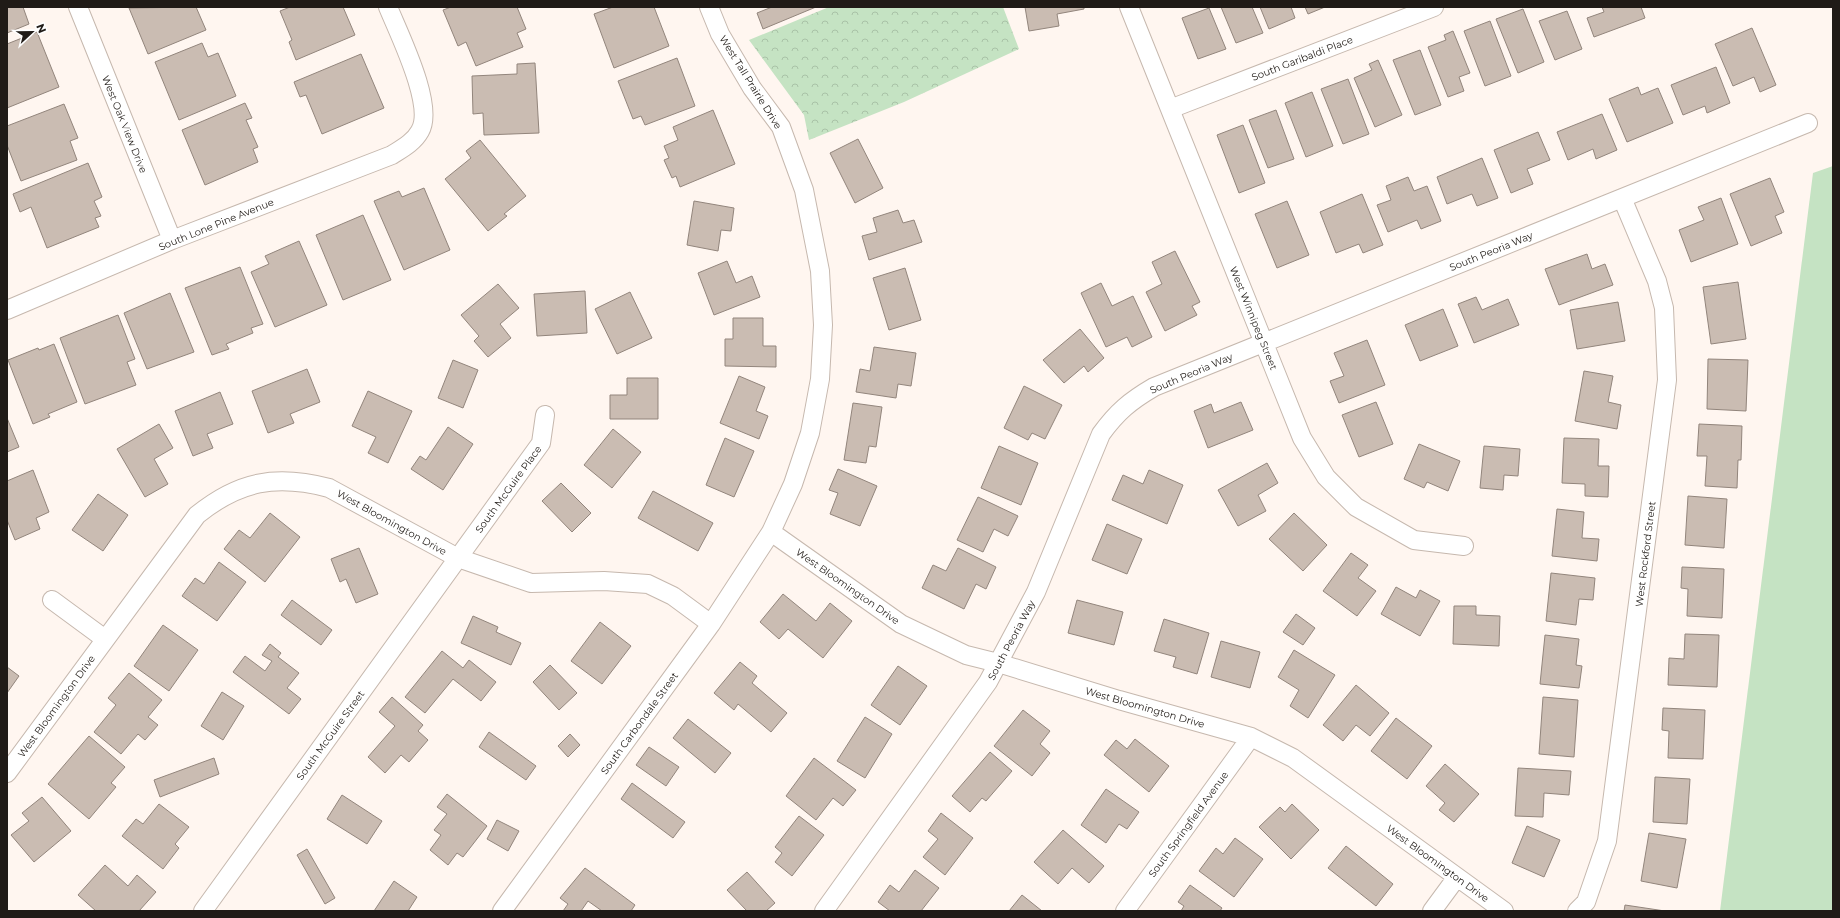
<svg xmlns="http://www.w3.org/2000/svg" width="1840" height="918" font-family="Montserrat,sans-serif">
<defs>
<pattern id="park-crowns" width="20" height="18" patternUnits="userSpaceOnUse"><rect width="20" height="18" fill="#c5e3c3"/><path d="M2 6a3 3 0 1 1 6 0M12 15a3 3 0 1 1 6 0" fill="none" stroke="#a9c2a7"/></pattern>
</defs>
<rect width="100%" height="100%" fill="#fff6f0"/>
<!-- grass -->
<path fill="#c5e3c3" d="M 1833,166 L 1833,911 L 1720,911 L 1813,173 Z"/>
<!-- park -->
<path fill="url(#park-crowns)" d="M 829,7 L 1003,7 L 1019,49 L 904,102 L 809,140 L 804,115 L 749,40 Z"/>
<!-- building -->
<path fill="#cabcb2" stroke="#92857c" d="M 7,7 L 23,7 L 29,24 L 7,33 Z
M 196,7 L 206,30 L 148,54 L 129,8 Z
M 290,7 L 343,7 L 355,35 L 296,60 L 289,42 L 292,40 L 280,11 Z
M 451,7 L 517,7 L 526,29 L 517,33 L 523,47 L 476,66 L 466,42 L 458,46 L 443,10 Z
M 613,7 L 654,7 L 669,46 L 614,68 L 594,14 Z
M 772,7 L 816,7 L 763,29 L 757,13 Z
M 1025,7 L 1084,7 L 1084,9 L 1057,14 L 1059,26 L 1029,31 Z
M 1221,7 L 1252,7 L 1263,33 L 1236,43 Z
M 1260,7 L 1291,7 L 1295,18 L 1269,29 Z
M 1305,7 L 1325,7 L 1308,14 Z
M 1602,7 L 1641,7 L 1645,18 L 1594,37 L 1587,18 L 1604,12 Z
M 1209,8 L 1226,49 L 1198,59 L 1182,18 Z
M 1523,9 L 1544,62 L 1518,73 L 1496,19 Z
M 1567,11 L 1582,49 L 1555,60 L 1539,21 Z
M 1490,21 L 1511,76 L 1485,86 L 1464,31 Z
M 1752,28 L 1776,85 L 1760,92 L 1754,77 L 1733,86 L 1715,44 Z
M 1453,31 L 1470,73 L 1459,77 L 1464,91 L 1448,97 L 1428,47 L 1446,40 L 1444,35 Z
M 37,32 L 59,87 L 7,108 L 7,44 Z
M 202,43 L 208,57 L 218,53 L 236,96 L 179,120 L 155,62 Z
M 1420,50 L 1441,105 L 1415,115 L 1393,60 Z
M 361,54 L 384,108 L 322,134 L 306,95 L 300,97 L 294,82 Z
M 677,58 L 695,106 L 645,125 L 641,116 L 633,119 L 618,81 Z
M 1378,60 L 1402,115 L 1375,127 L 1354,78 L 1372,70 L 1369,64 Z
M 535,63 L 539,133 L 484,135 L 483,113 L 473,114 L 472,76 L 517,74 L 517,64 Z
M 1716,67 L 1730,103 L 1707,113 L 1705,106 L 1683,115 L 1671,85 Z
M 1348,79 L 1369,134 L 1343,144 L 1321,89 Z
M 1638,87 L 1641,95 L 1658,88 L 1673,123 L 1627,142 L 1609,99 Z
M 1312,92 L 1333,146 L 1306,157 L 1285,103 Z
M 245,103 L 252,118 L 246,120 L 258,147 L 253,149 L 258,162 L 205,185 L 182,130 Z
M 64,104 L 78,138 L 70,141 L 77,160 L 21,181 L 7,145 L 7,126 Z
M 713,110 L 735,164 L 680,187 L 676,176 L 672,178 L 664,160 L 669,158 L 664,146 L 678,140 L 673,127 Z
M 1276,110 L 1294,159 L 1268,168 L 1249,120 Z
M 1602,114 L 1617,150 L 1596,159 L 1593,149 L 1568,160 L 1557,132 Z
M 1243,125 L 1265,183 L 1239,193 L 1217,135 Z
M 1538,132 L 1550,160 L 1527,169 L 1533,184 L 1511,193 L 1494,150 Z
M 858,139 L 883,188 L 855,203 L 830,153 Z
M 480,140 L 526,196 L 504,214 L 507,216 L 488,231 L 445,179 L 471,158 L 466,151 Z
M 1482,158 L 1498,198 L 1477,206 L 1472,194 L 1447,204 L 1437,177 Z
M 88,163 L 102,197 L 94,201 L 101,216 L 95,218 L 99,227 L 47,248 L 31,207 L 20,212 L 13,194 Z
M 1408,177 L 1414,191 L 1427,186 L 1441,221 L 1421,229 L 1417,220 L 1388,232 L 1377,205 L 1391,200 L 1386,186 Z
M 1770,178 L 1784,212 L 1775,216 L 1782,233 L 1751,246 L 1730,194 Z
M 424,188 L 450,250 L 404,270 L 374,201 L 399,191 L 402,197 Z
M 1362,194 L 1383,245 L 1363,253 L 1359,244 L 1336,253 L 1320,212 Z
M 1721,198 L 1738,244 L 1691,262 L 1679,230 L 1704,220 L 1698,207 Z
M 694,201 L 734,208 L 731,231 L 721,230 L 718,251 L 687,245 Z
M 1287,201 L 1309,255 L 1277,268 L 1255,214 Z
M 898,210 L 903,223 L 914,220 L 922,242 L 869,260 L 862,236 L 877,232 L 873,218 Z
M 363,215 L 391,280 L 343,300 L 316,235 Z
M 299,241 L 327,305 L 275,327 L 251,272 L 269,264 L 265,256 Z
M 1175,251 L 1200,302 L 1192,306 L 1197,315 L 1165,331 L 1146,292 L 1162,284 L 1152,262 Z
M 1587,254 L 1592,269 L 1605,264 L 1613,285 L 1559,305 L 1545,269 Z
M 727,261 L 736,283 L 752,276 L 760,297 L 714,315 L 698,273 Z
M 240,267 L 263,324 L 251,328 L 253,333 L 226,344 L 229,349 L 212,355 L 185,288 Z
M 905,268 L 921,320 L 889,330 L 873,278 Z
M 1738,282 L 1746,339 L 1711,344 L 1703,287 Z
M 1101,283 L 1112,306 L 1133,296 L 1152,337 L 1132,347 L 1127,337 L 1106,347 L 1081,293 Z
M 498,284 L 519,308 L 500,324 L 511,338 L 488,357 L 474,341 L 479,336 L 461,315 Z
M 585,291 L 587,333 L 537,336 L 534,294 Z
M 630,292 L 652,338 L 617,354 L 595,309 Z
M 170,293 L 194,352 L 147,369 L 124,313 Z
M 1476,297 L 1482,310 L 1508,299 L 1519,325 L 1474,343 L 1458,304 Z
M 1618,302 L 1625,341 L 1577,349 L 1570,310 Z
M 1443,309 L 1458,346 L 1420,361 L 1405,325 Z
M 118,315 L 135,359 L 127,362 L 136,385 L 85,404 L 60,338 Z
M 733,318 L 763,318 L 763,346 L 776,346 L 776,367 L 725,366 L 725,339 L 733,339 Z
M 1080,329 L 1104,358 L 1088,372 L 1084,366 L 1064,383 L 1043,360 Z
M 1367,340 L 1385,385 L 1339,403 L 1330,381 L 1344,376 L 1334,353 Z
M 54,344 L 77,402 L 48,414 L 50,417 L 33,424 L 8,360 L 38,348 L 39,350 Z
M 874,347 L 916,353 L 911,386 L 898,384 L 896,398 L 856,392 L 860,369 L 870,371 Z
M 1708,359 L 1748,360 L 1746,411 L 1707,409 Z
M 453,360 L 478,370 L 463,408 L 438,398 Z
M 307,369 L 320,402 L 290,414 L 294,423 L 268,433 L 252,391 Z
M 1584,371 L 1613,376 L 1608,402 L 1621,405 L 1617,429 L 1575,421 Z
M 739,376 L 765,387 L 756,411 L 768,416 L 759,439 L 720,423 Z
M 627,378 L 658,378 L 658,419 L 610,419 L 610,395 L 627,395 Z
M 1024,386 L 1062,405 L 1045,439 L 1032,433 L 1028,440 L 1004,428 Z
M 368,391 L 412,411 L 388,463 L 368,453 L 376,437 L 352,426 Z
M 220,392 L 233,424 L 207,434 L 213,448 L 193,456 L 175,411 Z
M 1241,402 L 1253,430 L 1208,448 L 1194,411 L 1211,404 L 1214,413 Z
M 1376,402 L 1393,444 L 1359,457 L 1342,415 Z
M 853,403 L 882,407 L 876,447 L 869,446 L 866,463 L 844,460 Z
M 7,418 L 19,447 L 7,452 Z
M 159,424 L 173,448 L 154,459 L 168,484 L 145,497 L 117,449 Z
M 1699,424 L 1742,426 L 1741,460 L 1738,460 L 1737,488 L 1705,486 L 1707,456 L 1697,456 Z
M 448,427 L 473,444 L 443,490 L 411,469 L 420,456 L 426,460 Z
M 613,429 L 641,452 L 612,488 L 584,465 Z
M 725,438 L 754,451 L 734,497 L 706,485 Z
M 1564,438 L 1599,439 L 1598,466 L 1609,466 L 1608,497 L 1585,496 L 1585,484 L 1562,483 Z
M 1419,444 L 1460,461 L 1448,491 L 1427,482 L 1424,488 L 1404,479 Z
M 999,446 L 1038,463 L 1021,505 L 981,488 Z
M 1484,446 L 1520,449 L 1518,476 L 1504,475 L 1503,490 L 1480,488 Z
M 1267,463 L 1278,483 L 1258,495 L 1266,511 L 1238,526 L 1218,490 Z
M 838,469 L 877,486 L 860,526 L 830,514 L 838,493 L 829,490 Z
M 33,470 L 49,512 L 36,518 L 40,529 L 15,540 L 7,520 L 7,481 Z
M 1149,470 L 1183,485 L 1167,524 L 1112,500 L 1123,475 L 1143,484 Z
M 561,483 L 591,513 L 572,532 L 542,501 Z
M 653,491 L 713,523 L 698,551 L 638,518 Z
M 98,494 L 128,515 L 103,551 L 72,530 Z
M 1688,496 L 1727,499 L 1724,548 L 1685,545 Z
M 978,497 L 1018,516 L 1008,536 L 994,529 L 983,552 L 957,540 Z
M 1557,509 L 1584,512 L 1582,538 L 1599,539 L 1597,561 L 1552,556 Z
M 270,513 L 300,537 L 265,582 L 224,549 L 239,530 L 250,538 Z
M 1294,513 L 1327,545 L 1303,571 L 1269,539 Z
M 1107,524 L 1142,539 L 1127,574 L 1092,560 Z
M 359,548 L 378,594 L 356,603 L 346,579 L 340,582 L 331,559 Z
M 958,548 L 996,567 L 986,589 L 976,584 L 964,609 L 922,588 L 933,565 L 946,571 Z
M 1351,553 L 1368,565 L 1358,578 L 1376,591 L 1357,616 L 1323,591 Z
M 219,562 L 246,582 L 217,621 L 182,596 L 195,578 L 204,584 Z
M 1682,567 L 1724,569 L 1722,618 L 1687,616 L 1688,589 L 1681,588 Z
M 1551,573 L 1595,578 L 1593,600 L 1579,599 L 1576,625 L 1546,621 Z
M 1396,587 L 1416,598 L 1420,590 L 1440,601 L 1420,636 L 1381,614 Z
M 783,594 L 816,621 L 830,603 L 852,621 L 823,658 L 788,629 L 779,639 L 760,622 Z
M 292,600 L 332,630 L 321,645 L 281,615 Z
M 1077,600 L 1123,612 L 1114,645 L 1068,633 Z
M 1454,606 L 1476,606 L 1476,615 L 1500,616 L 1499,646 L 1453,644 Z
M 1296,614 L 1315,628 L 1303,645 L 1283,632 Z
M 473,616 L 498,627 L 496,632 L 521,643 L 511,665 L 461,643 Z
M 1164,619 L 1209,633 L 1197,674 L 1173,667 L 1176,657 L 1154,651 Z
M 600,622 L 631,646 L 602,684 L 571,661 Z
M 163,625 L 198,650 L 169,691 L 134,666 Z
M 1685,634 L 1719,635 L 1717,687 L 1668,685 L 1669,658 L 1684,659 Z
M 1545,635 L 1579,639 L 1576,665 L 1582,666 L 1579,688 L 1540,684 Z
M 1221,641 L 1260,652 L 1250,688 L 1211,677 Z
M 270,644 L 281,653 L 278,657 L 299,673 L 287,688 L 301,699 L 289,714 L 233,672 L 245,656 L 265,671 L 272,661 L 262,655 Z
M 1294,650 L 1335,675 L 1308,718 L 1290,706 L 1299,690 L 1278,677 Z
M 442,651 L 463,668 L 469,660 L 496,682 L 481,701 L 453,679 L 425,713 L 405,697 Z
M 740,662 L 757,676 L 752,683 L 787,713 L 771,732 L 738,704 L 734,710 L 714,693 Z
M 550,665 L 577,693 L 559,710 L 533,682 Z
M 898,666 L 927,686 L 900,725 L 871,705 Z
M 7,667 L 19,676 L 7,693 Z
M 129,673 L 162,700 L 148,717 L 158,725 L 145,740 L 138,734 L 121,754 L 94,732 L 116,705 L 108,698 Z
M 1356,685 L 1389,713 L 1370,736 L 1356,725 L 1343,741 L 1323,725 Z
M 222,692 L 244,706 L 223,740 L 201,726 Z
M 392,697 L 423,725 L 418,731 L 428,740 L 409,762 L 401,755 L 385,773 L 368,757 L 395,726 L 379,712 Z
M 1543,697 L 1578,700 L 1574,757 L 1539,754 Z
M 1663,708 L 1705,710 L 1703,759 L 1668,758 L 1669,731 L 1662,730 Z
M 1023,710 L 1050,731 L 1040,744 L 1050,753 L 1032,776 L 994,746 Z
M 865,717 L 892,734 L 865,778 L 837,761 Z
M 1396,718 L 1432,746 L 1407,779 L 1371,751 Z
M 688,719 L 731,753 L 715,773 L 673,738 Z
M 489,732 L 536,766 L 526,780 L 479,747 Z
M 570,734 L 580,745 L 568,757 L 558,746 Z
M 89,736 L 125,767 L 111,783 L 116,787 L 89,819 L 48,784 Z
M 1135,739 L 1169,766 L 1149,792 L 1104,755 L 1116,740 L 1127,749 Z
M 649,747 L 679,767 L 666,786 L 636,765 Z
M 990,752 L 1012,771 L 986,801 L 982,798 L 970,812 L 952,796 Z
M 214,758 L 219,774 L 160,797 L 154,780 Z
M 814,758 L 856,790 L 843,806 L 833,798 L 816,820 L 786,796 Z
M 1445,764 L 1479,794 L 1454,822 L 1439,810 L 1445,803 L 1426,786 Z
M 1518,768 L 1571,771 L 1569,795 L 1544,793 L 1543,817 L 1515,816 Z
M 1655,777 L 1690,779 L 1687,824 L 1653,822 Z
M 632,783 L 685,822 L 673,838 L 621,799 Z
M 1106,789 L 1139,812 L 1127,829 L 1119,824 L 1106,843 L 1081,825 Z
M 447,794 L 487,826 L 463,857 L 457,853 L 448,865 L 430,850 L 441,835 L 434,830 L 447,814 L 437,807 Z
M 342,795 L 382,821 L 367,844 L 327,819 Z
M 42,797 L 71,831 L 34,862 L 11,835 L 29,821 L 22,813 Z
M 159,804 L 189,827 L 175,844 L 179,848 L 163,869 L 122,836 L 136,819 L 143,824 Z
M 1292,804 L 1319,830 L 1291,859 L 1259,827 L 1280,807 L 1285,812 Z
M 941,813 L 973,838 L 945,875 L 923,857 L 938,839 L 928,831 Z
M 799,816 L 824,835 L 792,876 L 775,862 L 782,853 L 775,847 Z
M 497,820 L 519,831 L 508,851 L 487,839 Z
M 1527,826 L 1560,840 L 1544,877 L 1512,863 Z
M 1063,830 L 1104,866 L 1089,883 L 1072,868 L 1058,884 L 1034,862 Z
M 1649,833 L 1686,839 L 1677,888 L 1641,881 Z
M 1235,838 L 1263,859 L 1234,897 L 1199,871 L 1216,848 L 1223,854 Z
M 1346,846 L 1393,884 L 1376,906 L 1328,868 Z
M 307,849 L 335,898 L 325,904 L 297,855 Z
M 105,865 L 128,886 L 137,875 L 156,892 L 139,911 L 96,911 L 78,895 Z
M 585,868 L 635,905 L 631,911 L 602,911 L 588,901 L 581,911 L 563,911 L 568,904 L 560,898 Z
M 915,870 L 939,888 L 921,911 L 890,911 L 878,902 L 890,885 L 899,892 Z
M 747,872 L 775,903 L 766,911 L 747,911 L 727,890 Z
M 394,881 L 417,897 L 408,911 L 374,911 Z
M 1190,885 L 1222,908 L 1220,911 L 1181,911 L 1184,906 L 1178,902 Z
M 1022,895 L 1042,911 L 1009,911 Z
M 1625,905 L 1665,911 L 1624,911 Z"/>
<g fill="none" stroke-linecap="round" stroke-linejoin="round">
<defs>
<path id="street" d="M 78,7 L 172,240
M 1129,7 L 1302,438 L 1326,477 L 1356,507 L 1414,540 L 1464,546
M 1170,109 L 1434,7
M 7,310 L 172,240 L 392,155 C 403,148 414,142 420,131 C 435,106 399,34 388,7
M 771,532 L 901,624 L 966,655 L 998,663 L 1119,700 L 1251,737 L 1293,758 L 1504,911
M 52,600 L 105,639
M 7,773 L 197,515 C 239,481 276,474 329,488 L 458,558 L 531,583 L 604,581 L 648,584 L 673,596 L 711,624
M 203,911 L 541,443 L 545,415
M 502,911 L 711,624 L 771,532 L 793,484 L 810,433 L 820,379 L 823,325 L 820,271 L 804,190 L 781,127 L 752,88 L 720,34 L 709,7
M 824,911 L 988,682 L 1036,592 L 1101,434 C 1117,412 1130,401 1154,387 L 1808,123
M 1125,911 L 1251,737
M 1432,911 L 1457,877
M 1577,911 L 1586,902 L 1607,841 L 1667,380 L 1664,308 L 1657,281 L 1622,198"/>
</defs>
<!-- street casing -->
<use href="#street" stroke="#c6b8ae" stroke-width="20"/>
<!-- street -->
<use href="#street" stroke="#fff" stroke-width="18"/>
</g>
<g text-anchor="middle" stroke-width="3" stroke-linejoin="round" paint-order="stroke">
<!-- street labels -->
<g font-size="10" fill="#201b17" stroke="#fff">
<text transform="translate(1302 58) rotate(-21)" y="4">South Garibaldi Place</text>
<text transform="translate(751 82) rotate(58)" y="4">West Tall Prairie Drive</text>
<text transform="translate(125 124) rotate(68)" y="4">West Oak View Drive</text>
<text transform="translate(216 224) rotate(-22)" y="4">South Lone Pine Avenue</text>
<text transform="translate(1491 251) rotate(-22)" y="4">South Peoria Way</text>
<text transform="translate(1254 318) rotate(68)" y="4">West Winnipeg Street</text>
<text transform="translate(1191 373) rotate(-23)" y="4">South Peoria Way</text>
<text transform="translate(508 489) rotate(-54)" y="4">South McGuire Place</text>
<text transform="translate(392 522) rotate(29)" y="4">West Bloomington Drive</text>
<text transform="translate(1645 554) rotate(-83)" y="4">West Rockford Street</text>
<text transform="translate(848 586) rotate(35)" y="4">West Bloomington Drive</text>
<text transform="translate(1011 640) rotate(-62)" y="4">South Peoria Way</text>
<text transform="translate(56 706) rotate(-54)" y="4">West Bloomington Drive</text>
<text transform="translate(1145 707) rotate(16)" y="4">West Bloomington Drive</text>
<text transform="translate(639 723) rotate(-54)" y="4">South Carbondale Street</text>
<text transform="translate(330 735) rotate(-54)" y="4">South McGuire Street</text>
<text transform="translate(1188 824) rotate(-54)" y="4">South Springfield Avenue</text>
<text transform="translate(1438 863) rotate(36)" y="4">West Bloomington Drive</text>
</g>
</g>
<!-- border -->
<rect width="1840" height="918" fill="none" stroke="#201b17" stroke-width="16"/>
<!-- north arrow -->
<g transform="translate(32 32) rotate(68)" stroke="#ffffff" stroke-width="3" paint-order="stroke">
<path d="M0-3L7 15L0 10L-7 15Z" fill="#201b17"/>
<text y="-6" font-size="11" font-weight="bold" text-anchor="middle" fill="#201b17">N</text>
</g>
</svg>
